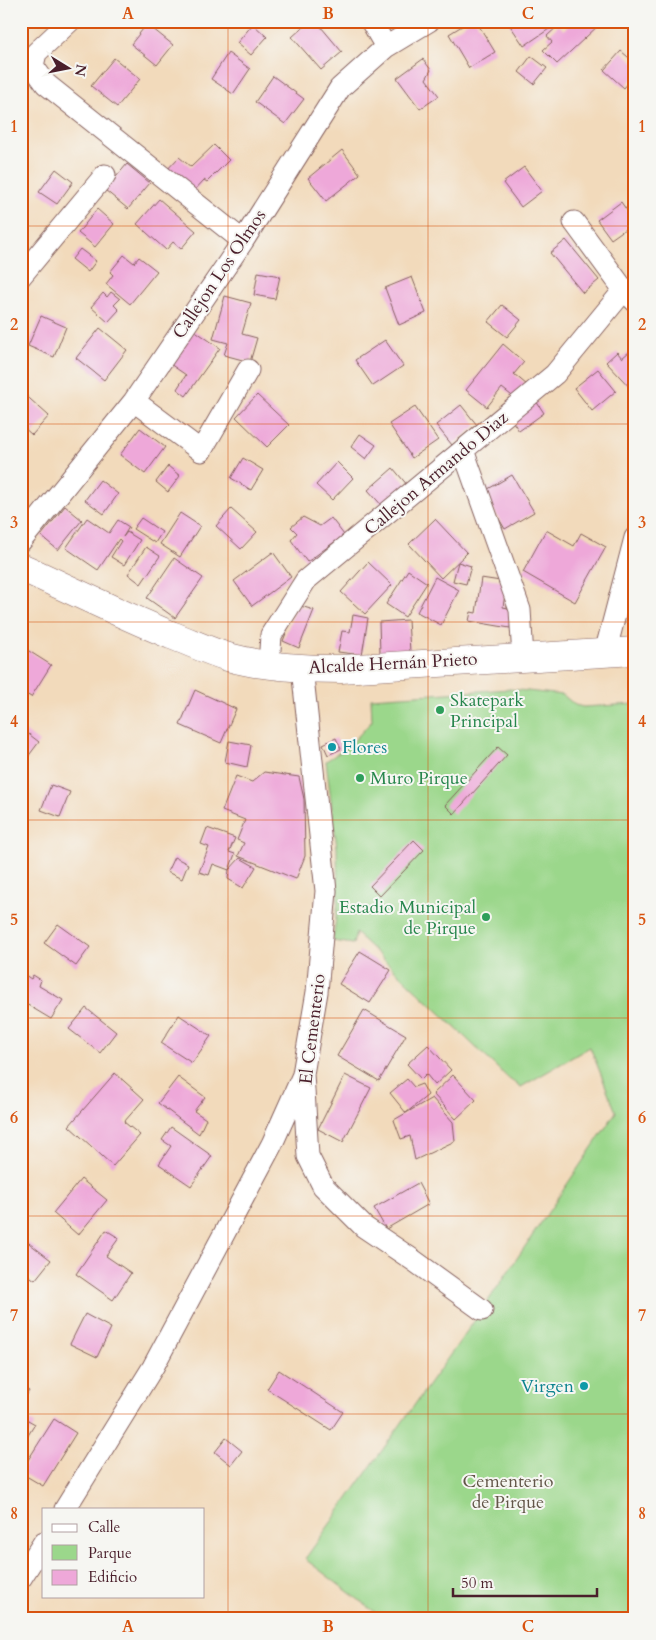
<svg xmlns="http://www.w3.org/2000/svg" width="656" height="1640" font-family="Cardo,serif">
<rect width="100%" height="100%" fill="#f6f6f2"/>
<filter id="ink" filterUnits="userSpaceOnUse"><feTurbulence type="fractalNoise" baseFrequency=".02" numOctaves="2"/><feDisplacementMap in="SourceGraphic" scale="10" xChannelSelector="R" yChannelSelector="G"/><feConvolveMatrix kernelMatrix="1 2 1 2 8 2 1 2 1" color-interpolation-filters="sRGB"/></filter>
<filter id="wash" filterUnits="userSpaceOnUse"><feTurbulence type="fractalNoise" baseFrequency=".0096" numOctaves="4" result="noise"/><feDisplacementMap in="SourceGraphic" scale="20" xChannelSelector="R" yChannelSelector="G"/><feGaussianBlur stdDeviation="1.12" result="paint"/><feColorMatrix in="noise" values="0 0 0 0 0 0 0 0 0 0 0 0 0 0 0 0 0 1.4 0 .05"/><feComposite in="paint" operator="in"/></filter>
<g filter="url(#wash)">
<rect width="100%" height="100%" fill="#f2dabb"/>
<!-- green -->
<path fill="#9bd78b" stroke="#727b5b" d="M 510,689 L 563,695 L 575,705 L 583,707 L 635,704 L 635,1619 L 384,1619 L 305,1559 L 482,1310 L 616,1112 L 590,1047 L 521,1087 L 509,1079 L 356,933 L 353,944 L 333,941 L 338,902 L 337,848 L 326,761 L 348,747 L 372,721 L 371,698 Z"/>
<g id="blocks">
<!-- building -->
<path fill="#eea8d9" d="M 21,21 L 32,21 L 21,36 Z
M 310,21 L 316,21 L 342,52 L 321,70 L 292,37 Z
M 470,21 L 476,21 L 495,52 L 469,68 L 449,34 Z
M 507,21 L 548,21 L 552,27 L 524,46 Z
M 573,21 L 598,21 L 600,24 L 557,64 L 543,50 L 552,42 L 547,36 L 559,25 L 564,30 Z
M 147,24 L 173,45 L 157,65 L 131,44 Z
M 253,24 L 267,37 L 251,55 L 237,43 Z
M 621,51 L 635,63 L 635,75 L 624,88 L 604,70 Z
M 228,53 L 250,69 L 233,94 L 211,79 Z
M 531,56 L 547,68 L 534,84 L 519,72 Z
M 114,58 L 140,79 L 117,107 L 91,86 Z
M 423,59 L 431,70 L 426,79 L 439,96 L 420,109 L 397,78 Z
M 273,76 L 304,99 L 285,124 L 255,102 Z
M 214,145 L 229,160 L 207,182 L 204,180 L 192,193 L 165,172 L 179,157 L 191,167 Z
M 342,150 L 360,174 L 326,201 L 308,178 Z
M 127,164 L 150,183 L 128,209 L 105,190 Z
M 524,167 L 542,191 L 521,207 L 503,183 Z
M 56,169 L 73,182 L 57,204 L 39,192 Z
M 159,199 L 196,231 L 181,249 L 173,242 L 166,250 L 137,224 Z
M 621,202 L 635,222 L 611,239 L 597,220 Z
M 97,209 L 114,224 L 95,247 L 78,233 Z
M 566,240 L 599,280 L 583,293 L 550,253 Z
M 80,249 L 96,261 L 88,272 L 72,259 Z
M 124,255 L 134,263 L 139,257 L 157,271 L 130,304 L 106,284 L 113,275 L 110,272 Z
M 258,272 L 280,276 L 275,299 L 254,295 Z
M 412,277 L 426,313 L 399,325 L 385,288 Z
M 111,292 L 120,299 L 114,305 L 119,310 L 108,322 L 91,307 L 103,293 L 107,297 Z
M 225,296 L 251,303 L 242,334 L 257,338 L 250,362 L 224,355 L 228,343 L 213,339 Z
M 502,305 L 521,320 L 507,337 L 488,322 Z
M 41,316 L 66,327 L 54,357 L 28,346 Z
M 100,328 L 127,350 L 104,380 L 76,358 Z
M 194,330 L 220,348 L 186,396 L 177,389 L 186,375 L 170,364 Z
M 385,340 L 403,366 L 373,386 L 355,360 Z
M 503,344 L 524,362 L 514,374 L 527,385 L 516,399 L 502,388 L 487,407 L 466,390 Z
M 617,352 L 622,358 L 629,352 L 635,359 L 635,393 L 606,362 Z
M 598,369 L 616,391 L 592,411 L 574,388 Z
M 21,391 L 49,416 L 32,435 L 21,425 Z
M 257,395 L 289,425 L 267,447 L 236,417 Z
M 536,401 L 544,413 L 519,431 L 511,419 Z
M 461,405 L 477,425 L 452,445 L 436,425 Z
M 415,407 L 438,440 L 412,458 L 389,424 Z
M 140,428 L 165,447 L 145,474 L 120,455 Z
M 360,434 L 376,445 L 366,459 L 351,447 Z
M 243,458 L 263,470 L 251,490 L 231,478 Z
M 337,462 L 353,478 L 332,500 L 316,485 Z
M 168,466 L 180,476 L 168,492 L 156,482 Z
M 393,468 L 408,486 L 384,508 L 368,490 Z
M 512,475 L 534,512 L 505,529 L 483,492 Z
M 100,480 L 118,494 L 104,514 L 85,500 Z
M 65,506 L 82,520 L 58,550 L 41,536 Z
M 231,509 L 257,532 L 241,549 L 216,526 Z
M 180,513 L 200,526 L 180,557 L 160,544 Z
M 303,517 L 320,526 L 331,518 L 344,535 L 307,562 L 291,540 L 297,533 L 291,527 Z
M 87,518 L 109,533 L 118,520 L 129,527 L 123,537 L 127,532 L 140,540 L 124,565 L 111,557 L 121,541 L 119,539 L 98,570 L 66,548 Z
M 141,518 L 162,532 L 155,543 L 133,529 Z
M 435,519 L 467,553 L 441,578 L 409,544 Z
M 546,530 L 574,546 L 581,533 L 606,547 L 575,602 L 523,572 Z
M 146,547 L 160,556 L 141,584 L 128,574 Z
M 273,552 L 291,577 L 252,606 L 234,581 Z
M 174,558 L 203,578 L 175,618 L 147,598 Z
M 368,562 L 392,585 L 365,614 L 341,592 Z
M 458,562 L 471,566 L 466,584 L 453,581 Z
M 408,570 L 427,583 L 405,617 L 386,604 Z
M 435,577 L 459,590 L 441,625 L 417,612 Z
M 481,578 L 507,582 L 503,607 L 513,609 L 510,628 L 469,621 L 471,612 L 476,613 Z
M 297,605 L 314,610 L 299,648 L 283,641 Z
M 353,615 L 368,618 L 362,655 L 338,652 L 342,631 L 350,632 Z
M 408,620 L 410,652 L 380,654 L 379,622 Z
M 21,646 L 51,665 L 31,697 L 21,691 Z
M 195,690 L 236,709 L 221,743 L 180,725 Z
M 21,728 L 39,742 L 21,766 Z
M 336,738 L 341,749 L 328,755 L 323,744 Z
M 229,741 L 251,745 L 247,767 L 225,762 Z
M 498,747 L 507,755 L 454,814 L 445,805 Z
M 264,772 L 299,777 L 304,799 L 305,856 L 296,879 L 238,856 L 244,843 L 237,840 L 245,820 L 222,811 L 236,776 L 252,782 Z
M 51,785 L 70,792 L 60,817 L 41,810 Z
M 207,828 L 235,838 L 229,852 L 235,854 L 229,870 L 240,858 L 256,867 L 243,888 L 228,879 L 229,870 L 213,864 L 209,875 L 199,872 L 209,847 L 201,844 Z
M 414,840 L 424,850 L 380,896 L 370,886 Z
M 174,857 L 188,864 L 182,879 L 167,872 Z
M 58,924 L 90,947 L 76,966 L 44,943 Z
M 360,951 L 391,970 L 370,1003 L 339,984 Z
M 25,975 L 31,979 L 33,975 L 41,980 L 39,986 L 63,1000 L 51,1019 L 21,1001 L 21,980 Z
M 86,1008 L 116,1032 L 100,1053 L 69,1029 Z
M 364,1010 L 406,1035 L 379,1081 L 337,1056 Z
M 179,1015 L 211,1036 L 192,1063 L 161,1043 Z
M 428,1045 L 451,1070 L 435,1085 L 426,1074 L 421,1079 L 407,1064 Z
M 115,1073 L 144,1099 L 124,1122 L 140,1135 L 113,1166 L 69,1126 Z
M 345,1075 L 371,1088 L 343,1142 L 318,1129 Z
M 453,1075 L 476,1100 L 456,1119 L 433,1094 Z
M 178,1077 L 205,1097 L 194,1111 L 206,1119 L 199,1134 L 158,1103 Z
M 407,1079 L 414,1087 L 422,1084 L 428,1095 L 406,1113 L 390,1093 Z
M 432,1098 L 453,1122 L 455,1141 L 415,1160 L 410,1136 L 401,1139 L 394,1120 Z
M 171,1127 L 212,1156 L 191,1186 L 159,1164 L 171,1146 L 162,1140 Z
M 81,1179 L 107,1200 L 78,1235 L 53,1213 Z
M 418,1183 L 429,1204 L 386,1229 L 374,1208 Z
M 106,1230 L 119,1238 L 106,1256 L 131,1273 L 113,1300 L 76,1274 Z
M 21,1237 L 51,1260 L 35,1280 L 21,1270 Z
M 85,1314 L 111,1328 L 97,1357 L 70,1344 Z
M 279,1370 L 343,1412 L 331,1430 L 267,1389 Z
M 21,1386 L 29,1391 L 21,1405 Z
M 21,1416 L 35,1424 L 24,1442 L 21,1440 Z
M 54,1419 L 76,1433 L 43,1486 L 21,1473 L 21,1471 Z
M 226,1438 L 242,1451 L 231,1465 L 215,1452 Z"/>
</g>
</g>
<g filter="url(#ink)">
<use href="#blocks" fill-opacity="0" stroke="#85605d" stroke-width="1"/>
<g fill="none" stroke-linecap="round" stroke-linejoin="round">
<defs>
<path id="minor" d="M 70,21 L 36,53 L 33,66 L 46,84 L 243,241
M 371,21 L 386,47
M 574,222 L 624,290 L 635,301
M 21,276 L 105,175
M 134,401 L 201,451 L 248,370
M 463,450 L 520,610 L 523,657
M 21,541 L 134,401 L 243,241 L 340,88 L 386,47 L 429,21
M 605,653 L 635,538
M 269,665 L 271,635 L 306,580 L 555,374 L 624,290
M 302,668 L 326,891 L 317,992 L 303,1074 L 308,1156 L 323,1186 L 364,1227 L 413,1260 L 482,1310
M 65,1509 L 153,1367 L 272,1144 L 302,1077
M 21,1578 L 44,1542"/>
<path id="secondary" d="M 21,567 C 71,590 120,614 171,635 C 190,642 208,651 228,657 C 264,667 304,669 341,669 L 635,651"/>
</defs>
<!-- minor casing -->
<use href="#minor" stroke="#85605d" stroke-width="23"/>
<!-- secondary casing -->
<use href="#secondary" stroke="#85605d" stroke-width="29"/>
<!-- minor -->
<use href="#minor" stroke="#fff" stroke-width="21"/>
<!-- secondary -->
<use href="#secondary" stroke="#fff" stroke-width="28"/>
</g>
</g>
<!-- grid -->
<path fill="none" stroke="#d8530f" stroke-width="1" stroke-opacity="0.55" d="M 228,21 L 228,1619M 428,21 L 428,1619M 21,226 L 635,226M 21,424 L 635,424M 21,622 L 635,622M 21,820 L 635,820M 21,1018 L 635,1018M 21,1216 L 635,1216M 21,1414 L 635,1414"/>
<!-- markers -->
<g fill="#2e9e5b" stroke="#f6f6f2" stroke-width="2">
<circle cx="440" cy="710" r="5"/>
<circle cx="360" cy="778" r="5"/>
<circle cx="486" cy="917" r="5"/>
</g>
<g fill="#0f9aa8" stroke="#f6f6f2" stroke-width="2">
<circle cx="332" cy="747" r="5"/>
<circle cx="584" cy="1386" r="5"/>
</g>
<g text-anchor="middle" stroke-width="4" stroke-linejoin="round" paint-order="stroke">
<!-- street labels -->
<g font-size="18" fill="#4a1f2b" stroke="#f6f6f2">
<text transform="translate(219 274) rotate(-56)" y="6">Callejon Los Olmos</text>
<text transform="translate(436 473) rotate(-40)" y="6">Callejon Armando Diaz</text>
<text transform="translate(393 663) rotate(-3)" y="6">Alcalde Hernán Prieto</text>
<text transform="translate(312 1029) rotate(-83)" y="6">El Cementerio</text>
</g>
<!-- leisure labels -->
<g font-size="18" fill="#27864d" stroke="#f6f6f2" text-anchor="start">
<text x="450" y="706">Skatepark<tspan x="450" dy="21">Principal</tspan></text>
<text x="370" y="784">Muro Pirque</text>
<text x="476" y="913" text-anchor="end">Estadio Municipal<tspan x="476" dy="21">de Pirque</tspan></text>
</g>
<!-- culture labels -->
<g font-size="18" fill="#0d838f" stroke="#f6f6f2" text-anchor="start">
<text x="342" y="753">Flores</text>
<text x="574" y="1392" text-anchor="end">Virgen</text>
</g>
<!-- park labels -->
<g font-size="18" fill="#625648" stroke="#f6f6f2">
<text x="508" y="1487">Cementerio<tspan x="508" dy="21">de Pirque</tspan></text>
</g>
</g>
<!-- margin -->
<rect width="656" height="1640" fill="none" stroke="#f6f6f2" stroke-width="55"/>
<!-- legend -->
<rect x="42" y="1508" width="162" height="90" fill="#f6f6f2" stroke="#b1a0a2"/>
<rect x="52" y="1524" width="25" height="8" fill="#ffffff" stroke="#b1a0a2"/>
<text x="88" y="1532" font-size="15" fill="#4a1f2b">Calle</text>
<rect x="52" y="1545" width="25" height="15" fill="#9bd78b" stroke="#b1a0a2"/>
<text x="88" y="1558" font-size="15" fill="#4a1f2b">Parque</text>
<rect x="52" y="1570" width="25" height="15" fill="#eea8d9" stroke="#b1a0a2"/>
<text x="88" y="1582" font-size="15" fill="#4a1f2b">Edificio</text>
<!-- north arrow -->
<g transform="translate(68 68) rotate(100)" stroke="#f6f6f2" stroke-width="4" paint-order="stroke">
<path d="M0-4L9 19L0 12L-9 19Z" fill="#4a1f2b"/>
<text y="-8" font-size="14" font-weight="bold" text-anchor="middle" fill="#4a1f2b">N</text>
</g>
<!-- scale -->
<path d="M453 1588v8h144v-8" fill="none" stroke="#4a1f2b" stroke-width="2.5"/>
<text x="461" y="1588" font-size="15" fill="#4a1f2b" stroke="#f6f6f2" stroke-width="4" paint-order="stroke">50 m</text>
<rect x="28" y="28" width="600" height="1584" fill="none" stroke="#d8530f" stroke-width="2"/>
<g font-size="16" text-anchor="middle" font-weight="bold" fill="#d8530f">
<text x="128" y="19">A</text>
<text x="328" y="19">B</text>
<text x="528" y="19">C</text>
<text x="14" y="132">1</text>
<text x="642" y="132">1</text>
<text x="14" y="330">2</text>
<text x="642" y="330">2</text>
<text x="14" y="528">3</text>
<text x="642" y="528">3</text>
<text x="14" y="727">4</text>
<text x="642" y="727">4</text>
<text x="14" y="925">5</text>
<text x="642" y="925">5</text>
<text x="14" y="1123">6</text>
<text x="642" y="1123">6</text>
<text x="14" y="1321">7</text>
<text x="642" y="1321">7</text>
<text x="14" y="1519">8</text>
<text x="642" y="1519">8</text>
<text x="128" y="1632">A</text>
<text x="328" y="1632">B</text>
<text x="528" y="1632">C</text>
</g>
</svg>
